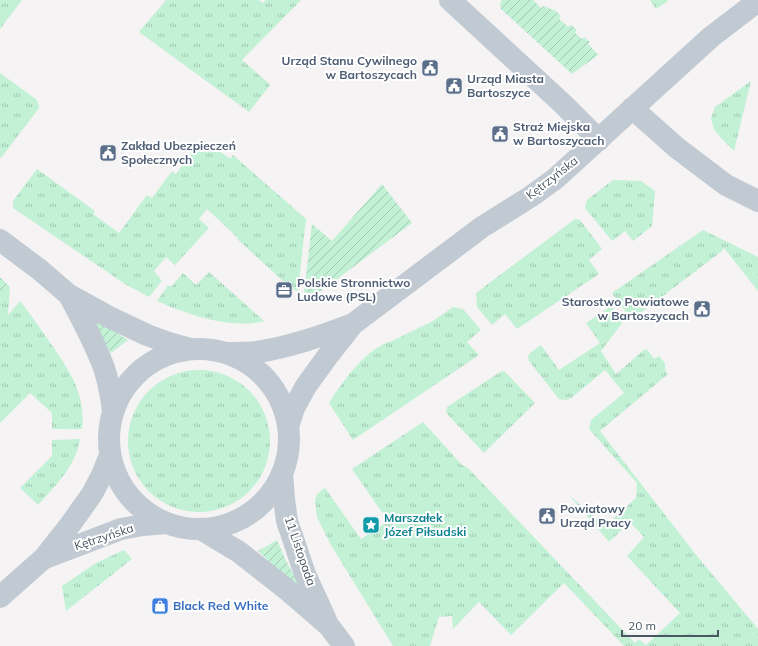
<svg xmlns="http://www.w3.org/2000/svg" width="758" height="646" font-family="Mulish,sans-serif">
<defs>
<pattern id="grass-tufts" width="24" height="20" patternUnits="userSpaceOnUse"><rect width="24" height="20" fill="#c3f1d5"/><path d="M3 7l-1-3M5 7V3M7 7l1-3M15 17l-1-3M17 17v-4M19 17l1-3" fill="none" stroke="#a0c6b0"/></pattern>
<pattern id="garden-furrows" width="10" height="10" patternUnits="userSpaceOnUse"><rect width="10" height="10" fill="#c3f1d5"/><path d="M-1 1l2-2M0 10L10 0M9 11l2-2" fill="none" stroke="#a0c6b0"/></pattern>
</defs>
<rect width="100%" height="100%" fill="#f5f3f3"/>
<!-- grass -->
<path fill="url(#grass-tufts)" d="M 0,0 L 22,0 L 0,29 Z
M 166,0 L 259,0 L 263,3 L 266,0 L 301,0 L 242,60 L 267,82 L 270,85 L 249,112 L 139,32 Z
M 650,0 L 667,0 L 668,1 L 656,9 Z
M 0,73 L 37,100 L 39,105 L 39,108 L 1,158 L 0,157 Z
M 751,81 L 734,151 L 720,137 L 714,129 L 711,118 L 715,107 Z
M 202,139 L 229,158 L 231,158 L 233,155 L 306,219 L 298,291 L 292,289 L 237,239 L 238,238 L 207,209 L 199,219 L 209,228 L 175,265 L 166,257 L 154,271 L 162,281 L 149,297 L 125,284 L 13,208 L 13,201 L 37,169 L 95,211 L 93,214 L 119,233 L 147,195 L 152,198 L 172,171 L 176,174 Z
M 613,180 L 641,181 L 655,191 L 652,226 L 633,241 L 625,231 L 612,241 L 585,208 L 587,200 Z
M 575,219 L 580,220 L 602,249 L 589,260 L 599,274 L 517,329 L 505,314 L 492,325 L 477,307 L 476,293 Z
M 703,230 L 758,257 L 758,291 L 724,248 L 722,250 L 722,251 L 634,318 L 633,316 L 630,318 L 612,293 Z
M 209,272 L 264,321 C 232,330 186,314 157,301 L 168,285 L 171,287 L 183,273 L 196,285 Z
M 10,287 L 8,315 L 20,301 C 31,315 41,329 51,344 C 70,371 86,395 82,429 L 52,429 L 52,413 L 30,393 L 0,423 L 0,299 Z
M 611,306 L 623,322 L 601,351 L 616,374 L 645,349 L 646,350 L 647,349 L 654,359 L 659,356 L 665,363 L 665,370 L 668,374 L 600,431 L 697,556 L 758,629 L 758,646 L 624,646 L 564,583 L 511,635 L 479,602 L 453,629 L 452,616 L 439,617 L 430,646 L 393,646 L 331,545 L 317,517 L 315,501 L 317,494 L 325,488 L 361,539 L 388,521 L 352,469 L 423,422 L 462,465 L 468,468 L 635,643 L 639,639 L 646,645 L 680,613 L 627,556 L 644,537 L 630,522 L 609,542 L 569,495 L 605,526 L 636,498 L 637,483 L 589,429 L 591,420 L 624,393 L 605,370 L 570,399 L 565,400 L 559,399 L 529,361 L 528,356 L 530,353 L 541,345 L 559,370 L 600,343 L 586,323 Z
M 453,307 L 463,309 L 481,330 L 467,342 L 479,355 L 353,440 L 329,403 C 343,381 366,348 392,341 L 433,321 Z
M128 441a71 71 0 1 1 142 0a71 71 0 1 1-142 0Z
M 504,371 L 508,375 L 535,403 L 484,453 L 449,416 L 446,412 L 447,407 L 500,372 Z
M 80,439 C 76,466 55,486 38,505 L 20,488 L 52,456 L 52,440 Z
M 124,550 L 132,559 L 66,611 L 62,586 L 96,563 Z"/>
<!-- garden -->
<path fill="url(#garden-furrows)" d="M 502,0 L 533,0 L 541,8 L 544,6 L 556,11 L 561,16 L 559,19 L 568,27 L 571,25 L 577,30 L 575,33 L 582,39 L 584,37 L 590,42 L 588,44 L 593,49 L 598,55 L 572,74 L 501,9 L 500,4 Z
M 382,184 L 412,223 L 317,294 L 304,292 L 312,224 L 332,241 Z
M 0,277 L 10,287 L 0,299 Z
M 87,314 L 128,340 L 111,353 Z
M 277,540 L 286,561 L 301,588 L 277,569 L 258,551 Z"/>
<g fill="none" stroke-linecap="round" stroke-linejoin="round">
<!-- minor -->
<path stroke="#c1cad2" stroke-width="22" d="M 450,0 L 563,104 L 599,140
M 632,108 L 677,148 L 726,185 L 758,201
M 0,240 L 40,270 L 69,295 L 109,317 L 147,335 L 169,343 L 191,349
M 69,295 C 82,319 95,343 104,368 C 109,382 111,396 113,411
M109 439a90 90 0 1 1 180 0a90 90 0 1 1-180 0Z
M 228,353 C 238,353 247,353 257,352 C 290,347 321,336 353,324
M 288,427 L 294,408 L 306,386 L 327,357 L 353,324 L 482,227 L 530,197 L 555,179 L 711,37 L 758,1
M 282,473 L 284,499 L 287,521 L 305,574 L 326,620
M 201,529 L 239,552 L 285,588 L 329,626 L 344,646
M 45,558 L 121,529 L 143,525 L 166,523
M 0,597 L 44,558 L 70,525 L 92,494 L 102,475 L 110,455"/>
</g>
<!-- icons -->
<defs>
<symbol id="civic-square" viewBox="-11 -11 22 22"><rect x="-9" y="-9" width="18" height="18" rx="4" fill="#5c6f8a" stroke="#fff"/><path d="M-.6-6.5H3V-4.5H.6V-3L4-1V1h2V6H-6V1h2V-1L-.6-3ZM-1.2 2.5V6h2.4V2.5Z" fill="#fff"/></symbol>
<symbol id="office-square" viewBox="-11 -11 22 22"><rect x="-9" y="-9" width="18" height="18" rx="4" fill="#5c6f8a" stroke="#fff"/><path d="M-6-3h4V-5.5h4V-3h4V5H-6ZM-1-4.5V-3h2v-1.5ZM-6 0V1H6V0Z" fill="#fff"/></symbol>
<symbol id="sight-square" viewBox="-11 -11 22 22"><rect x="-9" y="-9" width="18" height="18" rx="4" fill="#0f9aa8" stroke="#fff"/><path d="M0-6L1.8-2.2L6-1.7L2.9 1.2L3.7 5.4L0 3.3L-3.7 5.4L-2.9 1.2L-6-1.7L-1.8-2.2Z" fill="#fff"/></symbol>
<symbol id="shop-square" viewBox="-11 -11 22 22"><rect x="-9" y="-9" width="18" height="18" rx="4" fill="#3f7fe0" stroke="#fff"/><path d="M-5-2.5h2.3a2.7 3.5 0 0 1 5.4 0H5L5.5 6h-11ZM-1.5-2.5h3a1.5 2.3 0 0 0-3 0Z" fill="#fff"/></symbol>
</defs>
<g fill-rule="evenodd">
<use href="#civic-square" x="420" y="58" width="20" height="20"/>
<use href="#civic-square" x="444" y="76" width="20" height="20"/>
<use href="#civic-square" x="490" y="124" width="20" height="20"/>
<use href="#civic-square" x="98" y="143" width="20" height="20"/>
<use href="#office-square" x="274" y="280" width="20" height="20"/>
<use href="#civic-square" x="692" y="299" width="20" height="20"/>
<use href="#civic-square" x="537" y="506" width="20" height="20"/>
<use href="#sight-square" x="361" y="515" width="20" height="20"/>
<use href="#shop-square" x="150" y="596" width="20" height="20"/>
</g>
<g text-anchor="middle" stroke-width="4" stroke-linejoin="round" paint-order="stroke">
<!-- service labels -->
<g font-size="12" font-weight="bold" fill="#4e5e75" stroke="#fff" text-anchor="start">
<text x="417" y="65" text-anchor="end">Urząd Stanu Cywilnego<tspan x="417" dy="14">w Bartoszycach</tspan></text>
<text x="467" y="83">Urząd Miasta<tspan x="467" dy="14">Bartoszyce</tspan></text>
<text x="513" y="131">Straż Miejska<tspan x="513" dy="14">w Bartoszycach</tspan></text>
<text x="121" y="150">Zakład Ubezpieczeń<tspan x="121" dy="14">Społecznych</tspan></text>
<text x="297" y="287">Polskie Stronnictwo<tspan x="297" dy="14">Ludowe (PSL)</tspan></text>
<text x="689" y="306" text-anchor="end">Starostwo Powiatowe<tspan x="689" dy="14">w Bartoszycach</tspan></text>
<text x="560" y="513">Powiatowy<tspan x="560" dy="14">Urząd Pracy</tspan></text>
</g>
<!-- street labels -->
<g font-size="12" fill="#4a5661" stroke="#fff">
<text transform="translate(552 178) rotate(-38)" y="4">Kętrzyńska</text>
<text transform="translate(104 537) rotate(-18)" y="4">Kętrzyńska</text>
<text transform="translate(300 551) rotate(71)" y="4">11 Listopada</text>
</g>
<!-- culture labels -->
<g font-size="12" font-weight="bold" fill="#0d838f" stroke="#fff" text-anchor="start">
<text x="384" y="522">Marszałek<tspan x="384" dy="14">Józef Piłsudski</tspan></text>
</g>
<!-- shop labels -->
<g font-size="12" font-weight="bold" fill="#366cbe" stroke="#fff" text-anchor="start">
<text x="173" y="610">Black Red White</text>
</g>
</g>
<!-- scale -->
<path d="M622 630v6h96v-6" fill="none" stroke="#4a5661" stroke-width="2"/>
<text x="628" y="630" font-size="12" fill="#4a5661" stroke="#ffffff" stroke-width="3" paint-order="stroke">20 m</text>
</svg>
